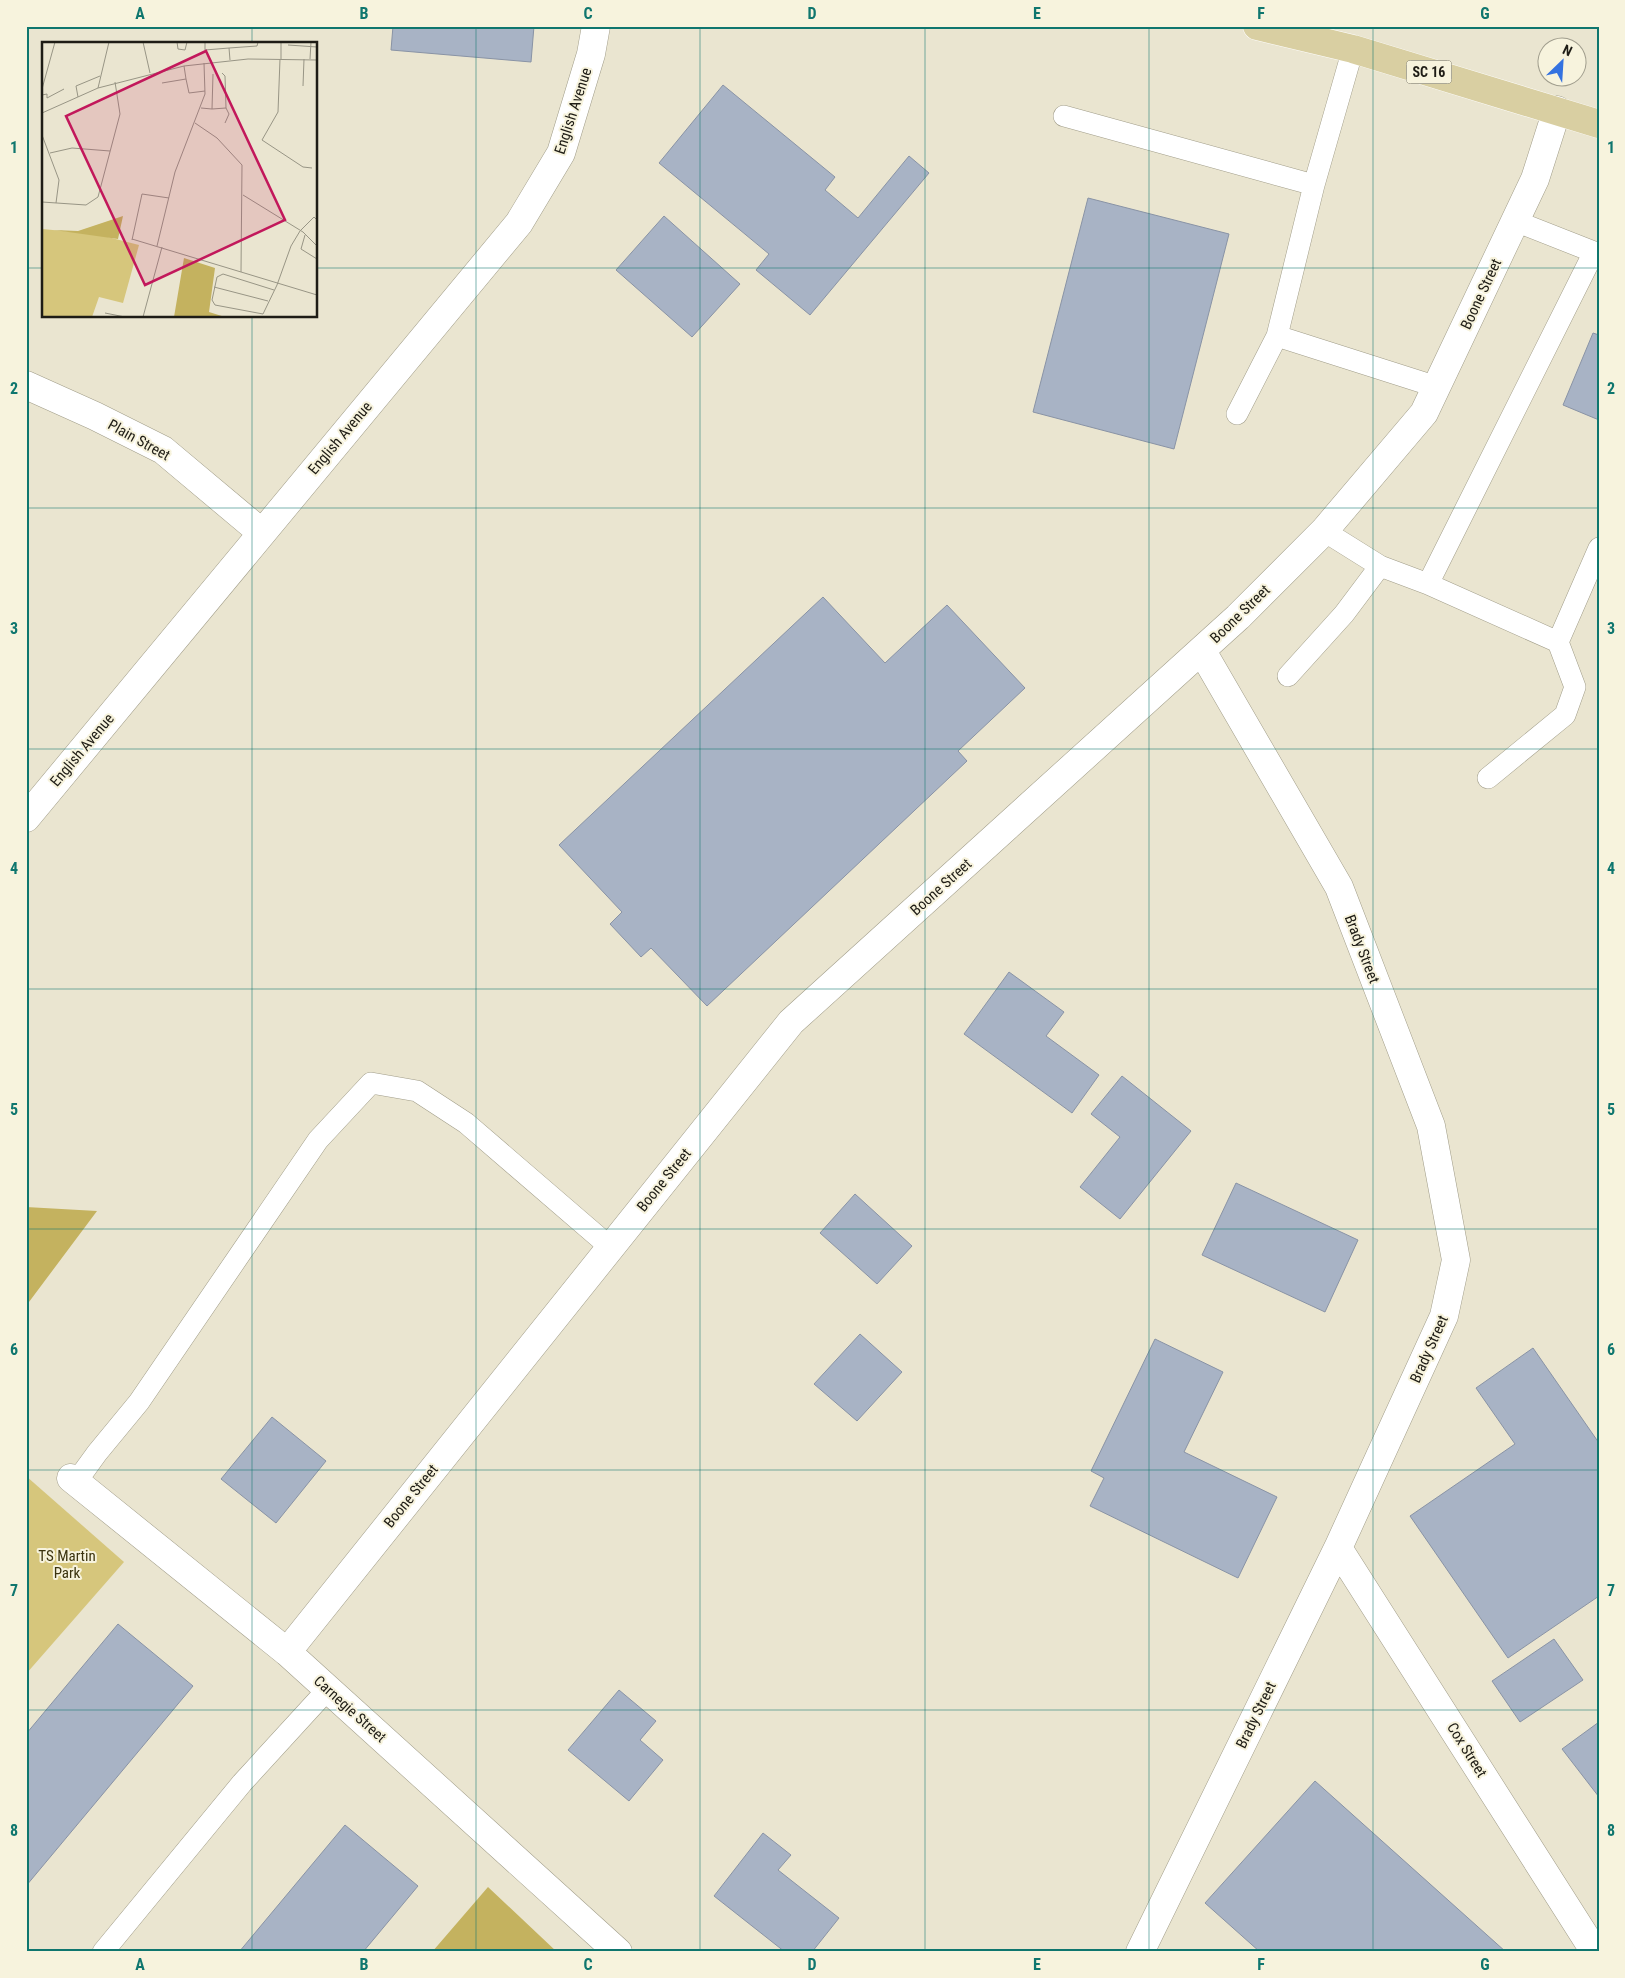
<svg xmlns="http://www.w3.org/2000/svg" width="1625" height="1978" font-family="'Roboto Condensed',sans-serif">
<rect width="100%" height="100%" fill="#eae5d0"/>
<!-- green -->
<path fill="#d6c67c" d="M 26,1476 L 124,1562 L 26,1674 Z"/>
<!-- forest -->
<path fill="#c4b25f" d="M 26,1207 L 97,1211 L 26,1306 Z
M 488,1887 L 557,1952 L 432,1952 Z"/>
<!-- building -->
<path fill="#a8b3c5" stroke="#8993a5" d="M 393,26 L 534,26 L 531,62 L 391,50 Z
M 723,85 L 835,177 L 825,190 L 858,218 L 909,156 L 929,173 L 810,315 L 756,270 L 769,254 L 659,163 Z
M 1088,198 L 1229,234 L 1174,449 L 1033,412 Z
M 664,216 L 740,284 L 692,337 L 616,270 Z
M 1593,333 L 1599,335 L 1599,420 L 1563,405 Z
M 823,597 L 885,663 L 947,605 L 1025,688 L 958,751 L 967,761 L 707,1006 L 651,948 L 641,957 L 610,924 L 622,912 L 559,845 Z
M 1009,972 L 1064,1012 L 1046,1036 L 1099,1075 L 1072,1113 L 964,1034 Z
M 1122,1076 L 1191,1131 L 1120,1219 L 1080,1187 L 1120,1137 L 1091,1114 Z
M 1236,1183 L 1358,1240 L 1325,1312 L 1202,1255 Z
M 855,1194 L 912,1246 L 877,1284 L 820,1233 Z
M 860,1334 L 902,1372 L 857,1421 L 814,1384 Z
M 1155,1339 L 1223,1372 L 1184,1452 L 1277,1497 L 1238,1578 L 1090,1506 L 1104,1478 L 1091,1471 Z
M 1533,1348 L 1599,1443 L 1599,1596 L 1508,1658 L 1410,1516 L 1515,1444 L 1476,1388 Z
M 272,1417 L 326,1461 L 276,1523 L 221,1479 Z
M 118,1624 L 193,1686 L 26,1886 L 26,1734 Z
M 1554,1639 L 1583,1680 L 1520,1722 L 1492,1681 Z
M 619,1690 L 656,1721 L 640,1740 L 663,1760 L 629,1801 L 568,1750 Z
M 1599,1722 L 1599,1797 L 1562,1749 Z
M 1315,1781 L 1506,1952 L 1260,1952 L 1205,1903 Z
M 345,1825 L 418,1886 L 363,1952 L 239,1952 Z
M 763,1833 L 791,1855 L 778,1870 L 839,1918 L 812,1952 L 785,1952 L 714,1896 Z"/>
<g fill="none" stroke-linecap="round" stroke-linejoin="round">
<defs>
<path id="lane" d="M 1064,116 L 1314,185 L 1353,49
M 1314,185 L 1277,336 L 1437,387
M 1515,221 L 1599,254
M 1237,414 L 1277,336
M 1324,531 L 1380,566 L 1428,584 L 1594,252
M 1428,584 L 1558,642 L 1599,548
M 1288,676 L 1344,614 L 1380,566
M 1488,778 L 1565,715 L 1575,687 L 1558,642
M 76,1482 L 97,1453 L 139,1402 L 318,1140 L 371,1083 L 417,1091 L 466,1123 L 610,1247
M 103,1952 L 242,1783 L 328,1689"/>
<path id="street" d="M 26,385 L 95,416 L 163,450 L 262,533
M 26,818 L 519,223 L 561,153 L 591,54 L 596,26
M 71,1478 L 287,1652 L 618,1952
M 1338,1548 L 1595,1952
M 287,1652 L 791,1022 L 1238,617 L 1324,531 L 1424,413 L 1535,179 L 1557,110
M 1140,1952 L 1338,1548 L 1444,1316 L 1456,1260 L 1431,1126 L 1339,887 L 1202,651"/>
<path id="primary" d="M 1257,26 L 1353,49 L 1599,124"/>
</defs>
<!-- lane casing -->
<use href="#lane" stroke="#a19d89" stroke-width="22"/>
<!-- street casing -->
<use href="#street" stroke="#a19d89" stroke-width="29"/>
<!-- primary casing -->
<use href="#primary" stroke="#fff" stroke-width="29"/>
<!-- lane -->
<use href="#lane" stroke="#fff" stroke-width="21"/>
<!-- street -->
<use href="#street" stroke="#fff" stroke-width="28"/>
<!-- primary -->
<use href="#primary" stroke="#d9cfa2" stroke-width="28"/>
</g>
<!-- grid -->
<path fill="none" stroke="#0f766e" stroke-width="1" stroke-opacity="0.55" d="M 252,26 L 252,44M 476,26 L 476,1952M 700,26 L 700,1952M 925,26 L 925,1952M 1149,26 L 1149,1952M 1373,26 L 1373,1952M 26,268 L 44,268M 316,268 L 1599,268M 252,316 L 252,1952M 26,508 L 1599,508M 26,749 L 1599,749M 26,989 L 1599,989M 26,1229 L 1599,1229M 26,1470 L 1599,1470M 26,1710 L 1599,1710"/>
<g text-anchor="middle" stroke-width="4" stroke-linejoin="round" paint-order="stroke">
<!-- shield labels -->
<rect fill="#f7f3dd" stroke="#5f5c51" stroke-width="1" x="1406.5" y="60.5" width="45" height="23" rx="4"/>
<g font-size="14" font-weight="bold" fill="#1e1c15">
<text x="1429" y="77">SC 16</text>
</g>
<!-- street labels -->
<g font-size="15" fill="#1e1c15" stroke="#f7f3dd">
<text transform="translate(573 111) rotate(-72)" y="5">English Avenue</text>
<text transform="translate(1481 294) rotate(-65)" y="5">Boone Street</text>
<text transform="translate(340 438) rotate(-50)" y="5">English Avenue</text>
<text transform="translate(139 440) rotate(29)" y="5">Plain Street</text>
<text transform="translate(1240 614) rotate(-44)" y="5">Boone Street</text>
<text transform="translate(82 750) rotate(-50)" y="5">English Avenue</text>
<text transform="translate(941 887) rotate(-42)" y="5">Boone Street</text>
<text transform="translate(1362 949) rotate(69)" y="5">Brady Street</text>
<text transform="translate(664 1180) rotate(-51)" y="5">Boone Street</text>
<text transform="translate(1429 1349) rotate(-66)" y="5">Brady Street</text>
<text transform="translate(411 1496) rotate(-51)" y="5">Boone Street</text>
<text transform="translate(350 1709) rotate(42)" y="5">Carnegie Street</text>
<text transform="translate(1256 1715) rotate(-64)" y="5">Brady Street</text>
<text transform="translate(1467 1750) rotate(58)" y="5">Cox Street</text>
</g>
<!-- park labels -->
<g font-size="15" fill="#3b330e" stroke="#f7f3dd">
<text x="67" y="1561">TS Martin<tspan x="67" dy="17">Park</tspan></text>
</g>
</g>
<!-- overview -->
<g transform="translate(42 42)">
<rect width="275" height="275" fill="#eae5d0"/>
<path d="M 0,187 L 54,192 L 97,203 L 81,261 L 57,255 L 50,275 L 0,275 Z" fill="#d6c67c"/>
<path d="M 81,174 L 76,197 L 12,188 L 36,189 ZM 142,216 L 173,226 L 167,270 L 183,275 L 132,275 Z" fill="#c4b25f"/>
<path fill="none" stroke="#989585" stroke-width="1" d="M 101,0 L 108,31M 135,0 L 136,7 L 143,8 L 145,0M 163,0 L 163,8 L 187,6M 246,3 L 275,5M 238,17 L 236,70 L 220,98 L 261,125 L 270,126M 239,17 L 239,0M 268,17 L 269,0M 188,18 L 187,6 L 215,4 L 216,0M 144,37 L 147,51 L 163,49M 120,41 L 144,37 L 142,24M 261,44 L 262,17M 56,46 L 67,0M 0,47 L 13,0M 0,53 L 5,52 L 5,56 L 22,47M 36,55 L 34,44 L 58,34M 159,66 L 170,67 L 171,32M 170,67 L 184,66 L 183,34 L 180,31M 0,71 L 56,46 L 142,24 L 206,17 L 275,18M 153,81 L 175,96 L 200,123 L 199,230M 183,81 L 187,72 L 184,66M 0,93 L 17,138 L 14,161M 8,111 L 30,106 L 68,109M 201,153 L 261,190 L 275,204M 0,160 L 44,163 L 56,155 L 78,72 L 73,40M 263,193 L 259,207 L 275,217M 90,197 L 275,253M 90,198 L 100,152 L 127,156M 115,204 L 133,130 L 163,52 L 162,21M 172,245 L 226,259M 232,248 L 181,232 L 175,235 L 170,258 L 173,263 L 221,272 L 235,243 L 249,204 L 258,189 L 272,175 L 275,178M 63,271 L 83,275M 101,275 L 120,205"/>
<path fill="#c2185b" fill-opacity="0.15" stroke="#c2185b" stroke-width="2.5" d="M 164,9 L 243,178 L 103,243 L 24,74 Z"/>
<rect width="275" height="275" fill="none" stroke="#1e1c15" stroke-width="2.5"/>
</g>
<!-- border -->
<rect width="1625" height="1978" fill="none" stroke="#f7f3dd" stroke-width="55"/>
<!-- north arrow -->
<g transform="translate(1562 62) rotate(25)"><circle r="24" fill="#f7f3dd" stroke="#a09d8d"/>
<path d="M0-4L9 19L0 12L-9 19Z" fill="#3472e0"/>
<text y="-8" font-size="14" font-weight="bold" text-anchor="middle" fill="#1e1c15">N</text>
</g>
<rect x="28" y="28" width="1570" height="1922" fill="none" stroke="#0f766e" stroke-width="2"/>
<g font-size="16" text-anchor="middle" font-weight="bold" fill="#0f766e">
<text x="140" y="19">A</text>
<text x="364" y="19">B</text>
<text x="588" y="19">C</text>
<text x="812" y="19">D</text>
<text x="1037" y="19">E</text>
<text x="1261" y="19">F</text>
<text x="1485" y="19">G</text>
<text x="14" y="153">1</text>
<text x="1611" y="153">1</text>
<text x="14" y="394">2</text>
<text x="1611" y="394">2</text>
<text x="14" y="634">3</text>
<text x="1611" y="634">3</text>
<text x="14" y="874">4</text>
<text x="1611" y="874">4</text>
<text x="14" y="1115">5</text>
<text x="1611" y="1115">5</text>
<text x="14" y="1355">6</text>
<text x="1611" y="1355">6</text>
<text x="14" y="1596">7</text>
<text x="1611" y="1596">7</text>
<text x="14" y="1836">8</text>
<text x="1611" y="1836">8</text>
<text x="140" y="1970">A</text>
<text x="364" y="1970">B</text>
<text x="588" y="1970">C</text>
<text x="812" y="1970">D</text>
<text x="1037" y="1970">E</text>
<text x="1261" y="1970">F</text>
<text x="1485" y="1970">G</text>
</g>
</svg>
